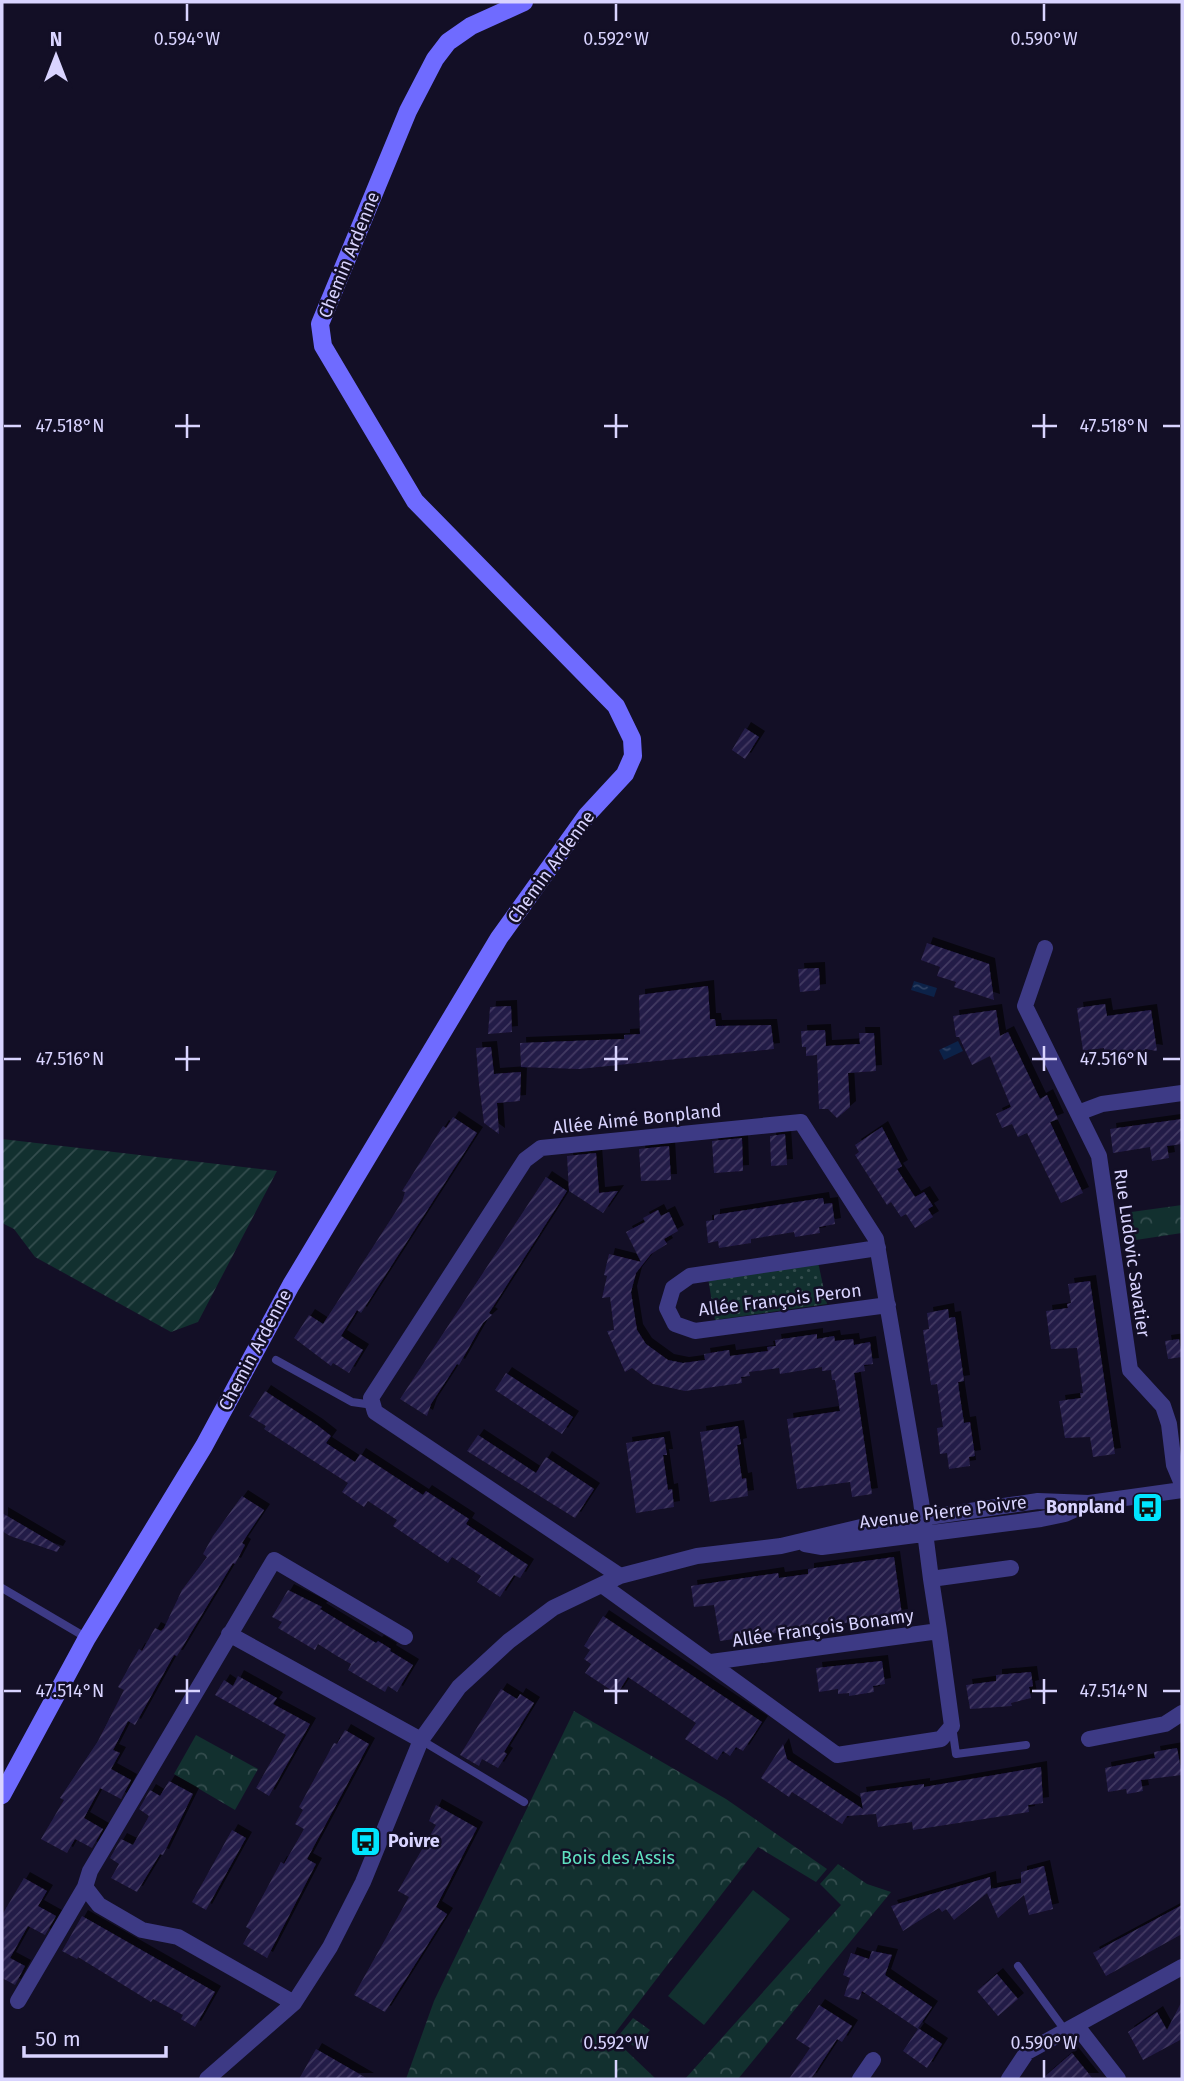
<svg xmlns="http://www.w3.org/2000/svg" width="1184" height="2081" font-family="'Fira Sans',sans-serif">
<defs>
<pattern id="grass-dots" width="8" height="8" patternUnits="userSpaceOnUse" patternTransform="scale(1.75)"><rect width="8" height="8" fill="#12302f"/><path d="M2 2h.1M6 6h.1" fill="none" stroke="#344d4e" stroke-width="1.8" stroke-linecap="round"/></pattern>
<pattern id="forest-crowns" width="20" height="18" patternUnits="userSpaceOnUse" patternTransform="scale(1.75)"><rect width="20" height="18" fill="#12302f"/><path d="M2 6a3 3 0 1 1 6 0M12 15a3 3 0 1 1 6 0" fill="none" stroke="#344d4e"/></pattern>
<pattern id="garden-furrows" width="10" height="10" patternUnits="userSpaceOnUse" patternTransform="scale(1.75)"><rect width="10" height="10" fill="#12302f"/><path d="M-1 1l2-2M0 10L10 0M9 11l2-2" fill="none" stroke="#344d4e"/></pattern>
<pattern id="water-ripples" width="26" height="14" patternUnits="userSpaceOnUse" patternTransform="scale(1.75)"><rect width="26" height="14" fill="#0c2248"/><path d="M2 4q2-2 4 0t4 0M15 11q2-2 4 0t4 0" fill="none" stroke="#2f4163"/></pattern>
<pattern id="building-hatch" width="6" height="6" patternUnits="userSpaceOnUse" patternTransform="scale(1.75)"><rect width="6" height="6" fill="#241b47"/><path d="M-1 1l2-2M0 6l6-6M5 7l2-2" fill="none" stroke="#433b63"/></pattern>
<filter id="shadow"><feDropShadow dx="6" dy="-6" stdDeviation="0" flood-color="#0009"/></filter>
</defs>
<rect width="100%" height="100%" fill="#130f26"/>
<!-- grass -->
<path fill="url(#grass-dots)" d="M 818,1262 L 827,1304 L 715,1320 L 708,1278 Z"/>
<!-- forest -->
<path fill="url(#forest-crowns)" d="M 1182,1205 L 1182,1233 L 1129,1241 L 1124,1213 Z
M 574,1711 L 726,1799 L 827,1869 L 816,1882 L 758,1847 L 612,2037 L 656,2079 L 406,2079 L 434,2001 Z
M 196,1735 L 258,1769 L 235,1810 L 174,1774 Z
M 838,1864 L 867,1884 L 891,1892 L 738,2079 L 685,2079 L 841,1905 L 820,1884 Z
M 633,2018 L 650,2030 L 636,2048 L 619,2035 Z"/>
<!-- garden -->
<path fill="url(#garden-furrows)" d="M 2,1139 L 277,1171 L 198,1322 L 171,1332 L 35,1257 L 14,1229 L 2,1223 Z"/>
<!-- pitch -->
<path fill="#12302f" d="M 753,1890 L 790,1919 L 704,2025 L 668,1996 Z"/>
<!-- water -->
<path fill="url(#water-ripples)" d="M 914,981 L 937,988 L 934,997 L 911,990 Z
M 958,1041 L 963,1051 L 944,1060 L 939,1050 Z"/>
<!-- building -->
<path fill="url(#building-hatch)" filter="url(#shadow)" d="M 745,728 L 759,737 L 745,759 L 732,750 Z
M 927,943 L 989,964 L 994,1000 L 954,987 L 956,982 L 937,976 L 940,967 L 921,960 Z
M 819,968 L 820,990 L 800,992 L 798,969 Z
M 708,986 L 710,1019 L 715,1019 L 716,1026 L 771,1025 L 774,1049 L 579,1069 L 521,1067 L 520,1043 L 624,1039 L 624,1035 L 640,1034 L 639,995 Z
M 1105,1004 L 1107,1016 L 1151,1010 L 1157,1051 L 1145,1049 L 1145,1055 L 1105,1061 L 1104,1048 L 1083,1051 L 1077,1008 Z
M 511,1006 L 512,1032 L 488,1034 L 490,1007 Z
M 996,1010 L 1000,1036 L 1008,1032 L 1040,1099 L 1047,1095 L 1058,1119 L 1050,1122 L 1083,1193 L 1061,1203 L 1027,1133 L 1018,1137 L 1012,1124 L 1002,1128 L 996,1114 L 1011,1107 L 990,1056 L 972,1065 L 959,1037 L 956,1037 L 953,1016 Z
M 825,1030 L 826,1046 L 860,1044 L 859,1033 L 874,1033 L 876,1071 L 848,1073 L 850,1107 L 837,1118 L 828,1109 L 819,1109 L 817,1055 L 806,1056 L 806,1047 L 802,1047 L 801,1031 Z
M 491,1047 L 494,1074 L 521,1072 L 520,1101 L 497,1103 L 499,1134 L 484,1123 L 479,1084 L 476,1048 Z
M 453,1117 L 477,1133 L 361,1313 L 357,1310 L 341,1336 L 363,1350 L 349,1373 L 333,1363 L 331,1366 L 294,1338 L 309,1315 L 323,1324 L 402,1202 L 405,1192 L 402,1191 L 443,1126 L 446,1128 Z
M 1182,1119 L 1182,1144 L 1167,1146 L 1169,1158 L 1152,1161 L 1150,1147 L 1113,1153 L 1110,1129 Z
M 882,1127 L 902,1166 L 897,1169 L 915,1197 L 924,1192 L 933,1206 L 928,1209 L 933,1217 L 915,1228 L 906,1214 L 901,1217 L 891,1202 L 887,1205 L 855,1155 L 859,1152 L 855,1145 Z
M 785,1134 L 787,1165 L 771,1166 L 770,1136 Z
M 742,1138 L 743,1171 L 714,1173 L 712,1141 Z
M 669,1146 L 671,1180 L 641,1181 L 639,1149 Z
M 596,1153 L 599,1193 L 618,1191 L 603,1213 L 569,1191 L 567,1156 Z
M 546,1177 L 567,1191 L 489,1313 L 492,1315 L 483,1323 L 459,1365 L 457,1364 L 431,1404 L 427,1416 L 400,1399 Z
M 823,1198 L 824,1204 L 832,1203 L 835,1224 L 819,1227 L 820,1233 L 795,1237 L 794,1232 L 776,1235 L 751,1239 L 751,1243 L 719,1248 L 718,1241 L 708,1243 L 706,1221 L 714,1220 L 714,1215 Z
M 658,1210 L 661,1216 L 669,1212 L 678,1231 L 664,1239 L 667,1244 L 651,1254 L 636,1273 L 631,1292 L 637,1330 L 646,1344 L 668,1360 L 683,1363 L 705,1360 L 704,1354 L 729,1350 L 730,1356 L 768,1351 L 767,1347 L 776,1346 L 775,1340 L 817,1334 L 817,1339 L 834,1336 L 835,1341 L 853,1339 L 854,1345 L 870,1342 L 873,1364 L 864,1365 L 865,1371 L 854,1373 L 872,1494 L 852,1497 L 850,1482 L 797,1489 L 787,1419 L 840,1411 L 835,1380 L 832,1380 L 831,1370 L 822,1371 L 822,1367 L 780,1374 L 779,1368 L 749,1372 L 750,1376 L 741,1377 L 742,1383 L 685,1391 L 653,1384 L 632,1368 L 625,1372 L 607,1331 L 614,1330 L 610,1297 L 602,1298 L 607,1276 L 604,1275 L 609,1254 L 641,1262 L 626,1232 L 645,1222 L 643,1218 Z
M 1090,1281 L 1115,1454 L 1093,1457 L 1090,1437 L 1065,1438 L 1059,1401 L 1081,1398 L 1080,1393 L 1083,1393 L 1077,1348 L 1051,1349 L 1046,1311 L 1068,1308 L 1067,1304 L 1071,1303 L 1068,1284 Z
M 948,1309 L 949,1318 L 955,1317 L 964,1381 L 958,1382 L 959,1390 L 964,1423 L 970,1422 L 975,1456 L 969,1457 L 970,1466 L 949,1469 L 947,1453 L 940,1454 L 937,1428 L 943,1427 L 937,1384 L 931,1385 L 923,1330 L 929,1329 L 927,1313 Z
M 1179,1339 L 1182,1357 L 1168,1359 L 1165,1341 Z
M 506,1373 L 573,1417 L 562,1434 L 495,1390 Z
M 265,1391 L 317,1425 L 331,1436 L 326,1443 L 355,1462 L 360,1454 L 423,1495 L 426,1491 L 469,1519 L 466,1524 L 528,1565 L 520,1578 L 514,1575 L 500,1597 L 477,1582 L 481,1576 L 452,1557 L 448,1563 L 393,1526 L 397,1520 L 368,1501 L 364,1507 L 342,1492 L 348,1483 L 264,1429 L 266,1426 L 249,1416 Z
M 738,1426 L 741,1444 L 737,1445 L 742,1479 L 746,1478 L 748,1496 L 710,1502 L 700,1432 Z
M 478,1435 L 536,1473 L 546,1457 L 594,1489 L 575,1518 L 467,1451 Z
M 664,1437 L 667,1455 L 663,1455 L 668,1490 L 672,1489 L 674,1507 L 636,1513 L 626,1443 Z
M 242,1496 L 264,1510 L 242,1543 L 245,1545 L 235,1564 L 233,1563 L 177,1656 L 174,1655 L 135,1725 L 128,1721 L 113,1750 L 120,1753 L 111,1769 L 131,1780 L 121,1799 L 100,1788 L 84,1818 L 103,1829 L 92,1848 L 75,1839 L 67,1853 L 41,1839 L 64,1800 L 60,1798 L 98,1741 L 124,1690 L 118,1687 L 139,1649 L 142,1651 L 155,1628 L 161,1631 L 164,1628 L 182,1590 L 207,1557 L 203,1554 L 213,1536 Z
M 2,1513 L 60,1547 L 57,1552 L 10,1536 L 2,1531 Z
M 894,1557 L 902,1615 L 720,1641 L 714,1605 L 694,1607 L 691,1586 L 778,1573 L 779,1578 L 808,1574 L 808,1569 Z
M 288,1590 L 322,1607 L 320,1609 L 376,1643 L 378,1641 L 391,1649 L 390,1651 L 413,1665 L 397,1692 L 388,1686 L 385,1692 L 348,1670 L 351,1664 L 337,1656 L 318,1644 L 315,1650 L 278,1628 L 282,1622 L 272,1617 Z
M 603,1616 L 762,1722 L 743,1751 L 736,1747 L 730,1756 L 723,1751 L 717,1760 L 685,1739 L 696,1723 L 659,1698 L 628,1677 L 617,1694 L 585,1673 L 591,1664 L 584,1659 L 590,1650 L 584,1646 Z
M 882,1661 L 885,1684 L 873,1686 L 874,1692 L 849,1696 L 849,1693 L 838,1694 L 838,1689 L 819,1692 L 816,1668 Z
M 1031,1672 L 1033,1686 L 1029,1687 L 1031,1698 L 1011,1703 L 1012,1706 L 970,1709 L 966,1685 L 996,1681 L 996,1675 Z
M 238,1676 L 277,1698 L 273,1704 L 310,1724 L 269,1796 L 256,1788 L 286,1735 L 215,1695 L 224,1680 L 233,1686 Z
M 501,1689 L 517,1699 L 520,1694 L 534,1703 L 504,1752 L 507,1754 L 498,1768 L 482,1759 L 479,1766 L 460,1755 Z
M 345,1730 L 369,1744 L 307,1859 L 316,1864 L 267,1958 L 243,1944 L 251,1930 L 246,1927 L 281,1862 L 284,1864 L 304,1829 L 295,1824 L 303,1810 L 299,1807 L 334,1743 L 337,1744 Z
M 783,1744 L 787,1759 L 863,1809 L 860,1793 L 924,1784 L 924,1787 L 1041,1767 L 1043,1803 L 1028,1805 L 1029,1812 L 913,1830 L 912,1822 L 878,1827 L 876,1814 L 847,1816 L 842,1824 L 792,1792 L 789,1797 L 761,1778 Z
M 1177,1748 L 1182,1775 L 1141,1780 L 1143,1791 L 1127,1794 L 1126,1789 L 1108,1792 L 1105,1768 L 1155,1758 L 1154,1752 Z
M 169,1781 L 193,1794 L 163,1855 L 160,1854 L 137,1892 L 111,1878 L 119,1864 L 110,1858 L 121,1839 L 133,1845 L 149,1816 L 139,1809 L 150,1790 L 160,1796 Z
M 436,1805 L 477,1828 L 436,1907 L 447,1914 L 385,2012 L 354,1995 L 409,1897 L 398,1891 L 436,1825 L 429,1821 Z
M 232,1830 L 246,1838 L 206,1910 L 192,1902 Z
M 1044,1866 L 1053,1909 L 1029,1915 L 1024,1895 L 998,1918 L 987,1893 L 954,1920 L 946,1909 L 942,1912 L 939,1908 L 903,1931 L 891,1906 L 990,1877 L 991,1889 L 1021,1883 L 1021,1872 Z
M 24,1878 L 47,1891 L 38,1906 L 56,1916 L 45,1935 L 28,1926 L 10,1958 L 25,1966 L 15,1985 L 2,1978 L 2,1915 Z
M 1182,1905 L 1182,1934 L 1106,1976 L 1093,1953 Z
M 82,1916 L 215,1992 L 195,2027 L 181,2019 L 183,2015 L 153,1999 L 151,2002 L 78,1957 L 77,1959 L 62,1951 Z
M 872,1951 L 892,1955 L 885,1975 L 932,2007 L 918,2028 L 942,2044 L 927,2068 L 903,2051 L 918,2029 L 862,1991 L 859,2000 L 844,1996 L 850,1978 L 843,1975 L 851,1953 L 869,1959 Z
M 997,1974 L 1018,1999 L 998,2016 L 977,1991 Z
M 1182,2001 L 1182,2039 L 1143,2060 L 1128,2032 L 1157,2012 L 1167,2030 Z
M 819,2005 L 852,2026 L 842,2042 L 837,2039 L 811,2079 L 789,2079 L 810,2048 L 796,2039 Z
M 316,2049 L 368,2079 L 299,2079 Z
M 1072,2053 L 1093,2079 L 1042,2079 L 1058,2065 Z"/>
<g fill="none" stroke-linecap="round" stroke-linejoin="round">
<!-- lane -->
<path stroke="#3d3a85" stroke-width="8" d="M 276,1360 L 352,1402 L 373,1405
M 2,1588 L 87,1638
M 952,1726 L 956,1754 L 1026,1745
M 421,1740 L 524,1802
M 1018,1966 L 1064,2029"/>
<!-- street -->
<path stroke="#3d3a85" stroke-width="16" d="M 1045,948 L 1025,1006 L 1099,1156 L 1130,1370 L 1163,1406 L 1169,1424 L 1174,1465 L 1182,1484
M 1078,1113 L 1102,1104 L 1182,1093
M 878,1248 L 690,1276 L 673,1288 L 667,1308 L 675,1324 L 695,1331 L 888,1305
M 805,1544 L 822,1547 L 1041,1519 L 1065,1514 L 1089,1503 L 1182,1490
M 620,1576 L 375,1412 L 371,1398 L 525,1160 L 541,1148 L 801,1122 L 876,1239 L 921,1501 L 931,1579 L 1011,1568
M 602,1585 L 837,1755 L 941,1739 L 952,1726 L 939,1631
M 229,1634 L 421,1740
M 711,1662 L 939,1631 L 931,1579
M 1089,1739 L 1165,1724 L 1182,1713
M 85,1887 L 99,1905 L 142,1930 L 178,1937 L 294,2003
M 18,2001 L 85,1887 L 90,1871 L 274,1560 L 405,1637
M 1076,2025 L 1118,2079
M 207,2079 L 294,2003 L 330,1947 L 363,1882 L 421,1740 L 459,1687 L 509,1641 L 553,1608 L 620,1576 L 697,1556 L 781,1546 L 861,1527 L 1038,1501 L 1089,1503
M 860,2079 L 873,2060
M 1009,2079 L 1027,2052 L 1182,1967"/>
<!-- secondary -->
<path stroke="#6f6bff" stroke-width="18" d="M 2,1795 L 87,1638 L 204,1446 L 291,1285 L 499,938 L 587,815 L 625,774 L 633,756 L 632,739 L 616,706 L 415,501 L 323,346 L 320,324 L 408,111 L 435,59 L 448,42 L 471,26 L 524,2"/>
</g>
<!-- ticks -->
<path fill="none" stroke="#d9d4ff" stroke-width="2.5" d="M 187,4 L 187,21M 616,4 L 616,21M 1044,4 L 1044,21M 187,414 L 187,438M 616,414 L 616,438M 1044,414 L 1044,438M 4,426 L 21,426M 175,426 L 200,426M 604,426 L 628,426M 1032,426 L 1057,426M 1163,426 L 1180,426M 187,1046 L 187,1071M 616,1046 L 616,1071M 1044,1046 L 1044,1071M 4,1059 L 21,1059M 175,1059 L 200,1059M 604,1059 L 628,1059M 1032,1059 L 1057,1059M 1163,1059 L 1180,1059M 187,1679 L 187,1704M 616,1679 L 616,1704M 1044,1679 L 1044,1704M 4,1691 L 21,1691M 175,1691 L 200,1691M 604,1691 L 628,1691M 1032,1691 L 1057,1691M 1163,1691 L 1180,1691M 616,2060 L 616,2078M 1044,2060 L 1044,2078"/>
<!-- icons -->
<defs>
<symbol id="bus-square" viewBox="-11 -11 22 22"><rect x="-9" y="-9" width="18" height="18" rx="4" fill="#00e5ff" stroke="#130f26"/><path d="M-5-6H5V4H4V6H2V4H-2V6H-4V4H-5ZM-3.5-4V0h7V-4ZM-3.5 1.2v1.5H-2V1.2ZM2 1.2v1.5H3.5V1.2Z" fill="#111"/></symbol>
</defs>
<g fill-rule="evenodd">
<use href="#bus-square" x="1130" y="1490" width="35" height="35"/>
<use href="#bus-square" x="348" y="1824" width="35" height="35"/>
</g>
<g text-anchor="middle" stroke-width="5" stroke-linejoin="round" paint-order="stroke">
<!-- street labels -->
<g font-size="18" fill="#d9d4ff" stroke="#130f26">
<text transform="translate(349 255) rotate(-68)" y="6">Chemin Ardenne</text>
<text transform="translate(551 867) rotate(-54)" y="6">Chemin Ardenne</text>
<text transform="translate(637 1119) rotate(-6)" y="6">Allée Aimé Bonpland</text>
<text transform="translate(1132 1253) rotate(82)" y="6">Rue Ludovic Savatier</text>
<text transform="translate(780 1300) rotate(-7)" y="6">Allée François Peron</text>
<text transform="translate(255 1350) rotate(-62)" y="6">Chemin Ardenne</text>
<text transform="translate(943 1512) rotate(-7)" y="6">Avenue Pierre Poivre</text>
<text transform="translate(823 1628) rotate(-8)" y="6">Allée François Bonamy</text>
</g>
<!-- poi labels -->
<g font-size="18" font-weight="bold" fill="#d9d4ff" stroke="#130f26" text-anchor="end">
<text x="1125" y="1513">Bonpland</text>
<text x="388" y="1847" text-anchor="start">Poivre</text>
</g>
<!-- park labels -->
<g font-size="18" fill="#5fe0c0" stroke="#130f26">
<text x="618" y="1864">Bois des Assis</text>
</g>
</g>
<g font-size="18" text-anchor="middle" fill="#d9d4ff" stroke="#130f26" stroke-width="5" stroke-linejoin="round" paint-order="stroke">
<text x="187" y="45">0.594°W</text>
<text x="616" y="45">0.592°W</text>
<text x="1044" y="45">0.590°W</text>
<text x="70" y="432">47.518°N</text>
<text x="1114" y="432">47.518°N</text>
<text x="70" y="1065">47.516°N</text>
<text x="1114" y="1065">47.516°N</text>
<text x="70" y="1697">47.514°N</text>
<text x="1114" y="1697">47.514°N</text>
<text x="616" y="2049">0.592°W</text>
<text x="1044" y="2049">0.590°W</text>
</g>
<!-- border -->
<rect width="1184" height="2081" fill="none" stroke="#d9d4ff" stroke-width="7"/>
<!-- north arrow -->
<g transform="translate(56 56)" stroke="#130f26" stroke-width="5" paint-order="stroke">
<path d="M0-5L12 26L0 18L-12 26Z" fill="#d9d4ff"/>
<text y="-10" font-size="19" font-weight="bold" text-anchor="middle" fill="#d9d4ff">N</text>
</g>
<!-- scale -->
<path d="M24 2046v10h142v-10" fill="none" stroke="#d9d4ff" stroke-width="3.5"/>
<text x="35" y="2046" font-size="21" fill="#d9d4ff" stroke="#130f26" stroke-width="5" paint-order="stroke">50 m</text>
</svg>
